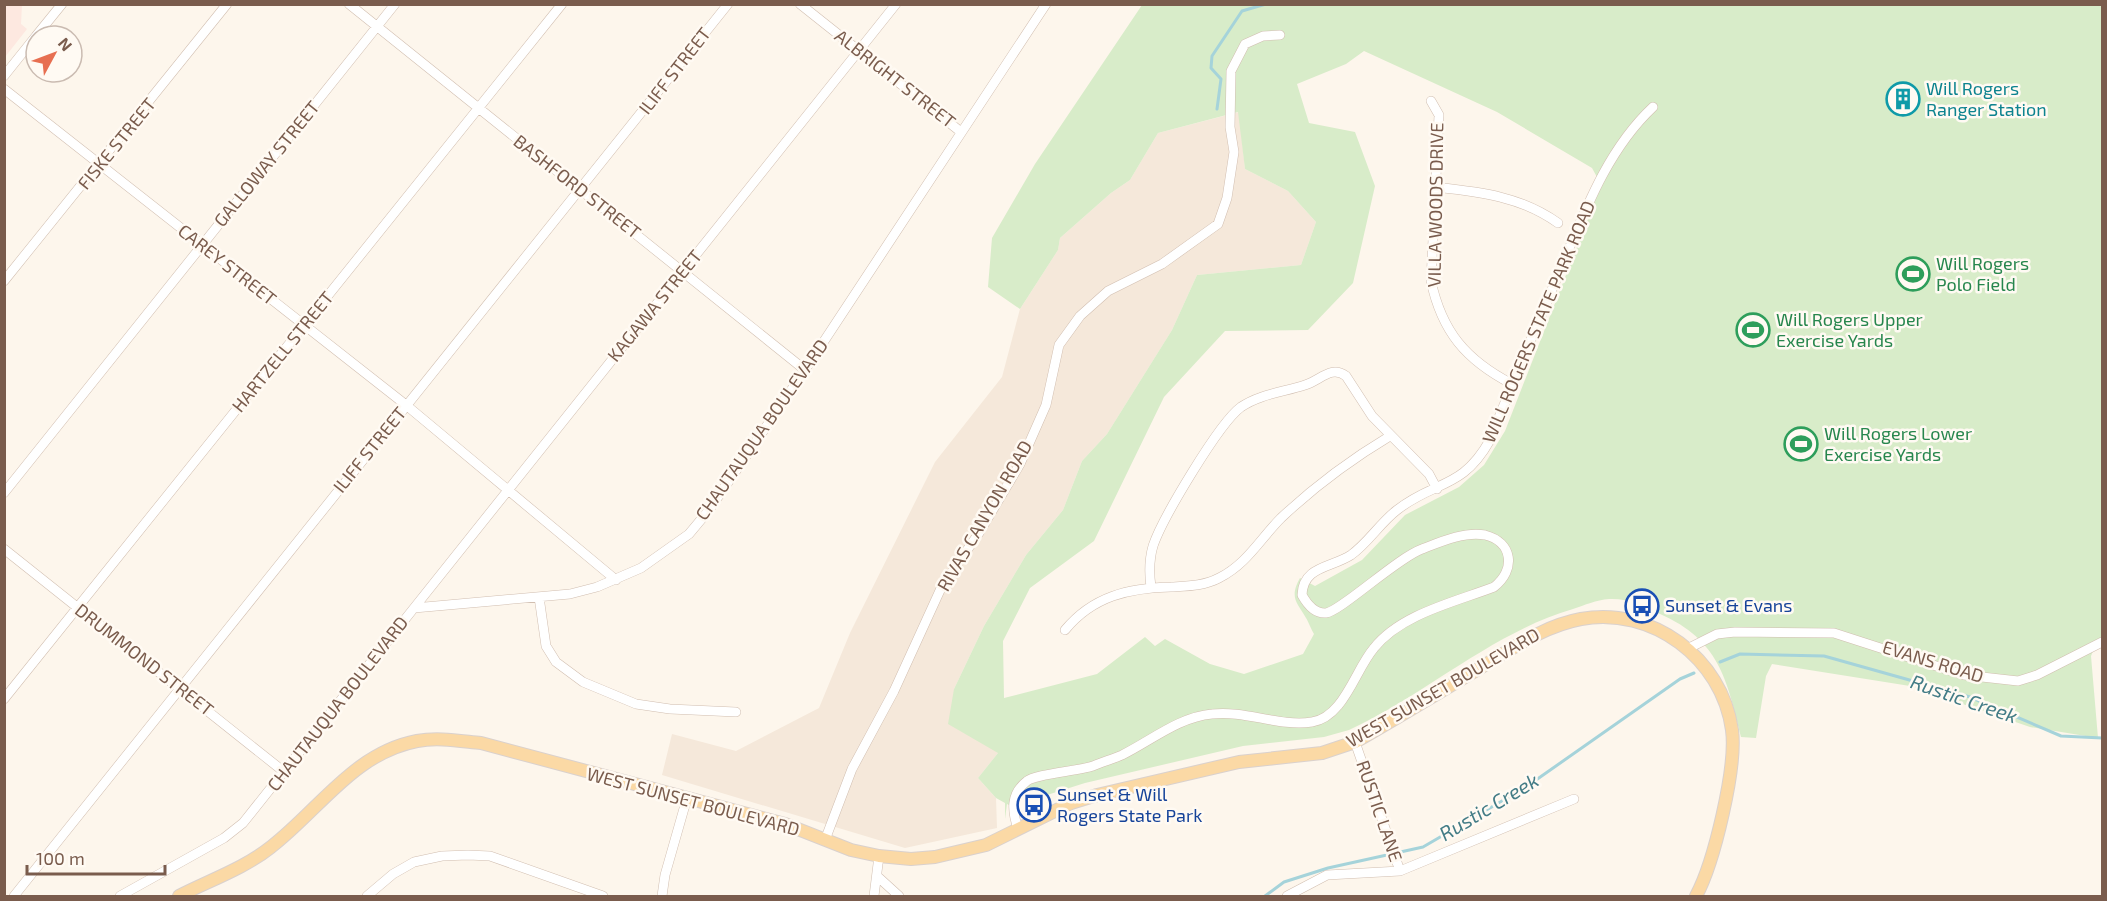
<svg xmlns="http://www.w3.org/2000/svg" width="2107" height="901" font-family="'Exo 2',sans-serif">
<rect width="100%" height="100%" fill="#fdf6ec"/>
<!-- residential -->
<path fill="#f5e8da" d="M 1239,112 L 1245,169 L 1288,191 L 1316,222 L 1301,265 L 1197,275 L 1172,330 L 1107,434 L 1082,461 L 1063,510 L 1026,555 L 984,626 L 954,689 L 998,753 L 978,778 L 996,798 L 997,828 L 905,848 L 662,775 L 672,734 L 736,751 L 819,708 L 850,633 L 935,462 L 1002,377 L 1020,309 L 1058,250 L 1060,238 L 1111,193 L 1130,180 L 1158,133 Z"/>
<!-- commercial -->
<path fill="#fde8e0" d="M 5,4 L 22,5 L 21,24 L 27,29 L 5,57 Z"/>
<!-- green -->
<path fill="#d8ecc9" fill-rule="evenodd" d="M 1142,5 L 2102,5 L 2102,638 L 2097,641 L 2091,656 L 2098,738 L 2030,727 L 1910,686 L 1772,664 L 1766,676 L 1756,738 L 1741,737 C 1727,679 1719,640 1660,614 C 1643,606 1628,598 1609,599 C 1596,600 1585,605 1573,609 C 1493,632 1425,695 1349,730 L 1324,737 L 1243,746 L 1085,783 L 1047,795 L 1019,810 L 1007,804 L 1005,819 L 1005,803 L 996,798 L 978,778 L 998,753 L 948,724 L 954,689 L 984,626 L 1026,555 L 1063,510 L 1082,461 L 1107,434 L 1172,330 L 1197,275 L 1301,265 L 1316,222 L 1288,191 L 1245,169 L 1238,112 L 1158,133 L 1130,180 L 1111,193 L 1060,238 L 1058,250 L 1020,309 L 988,287 L 992,238 L 1035,164 ZM 1364,51 L 1497,112 L 1592,168 L 1598,179 L 1591,211 L 1505,431 L 1484,465 L 1459,487 L 1405,515 L 1362,560 L 1315,586 L 1300,578 C 1289,598 1297,602 1306,618 C 1308,621 1311,629 1314,634 L 1303,654 L 1244,674 L 1210,664 L 1165,639 L 1155,646 L 1145,637 L 1097,674 L 1004,698 L 1003,641 L 1030,588 L 1094,541 L 1164,397 L 1225,331 L 1308,330 L 1353,283 L 1375,186 L 1355,132 L 1309,123 L 1297,84 L 1346,64 Z"/>
<g fill="none" stroke-linecap="round" stroke-linejoin="round">
<!-- stream -->
<path stroke="#a5d3da" stroke-width="3" d="M 1217,109 L 1221,79 L 1211,68 L 1212,56 L 1242,11 L 1266,4
M 1720,662 L 1740,654 L 1824,656 L 1970,697 L 2061,736 L 2102,738
M 1265,896 L 1284,882 L 1328,868 L 1423,847 L 1526,787 L 1680,679 L 1694,673"/>
<defs>
<path id="minor" d="M 349,4 L 805,370
M 800,4 L 961,132
M 36,36 L 62,4
M 4,76 L 36,36
M 4,89 L 406,405 L 616,580
M 1431,101 L 1439,115 L 1431,281 C 1442,332 1466,360 1512,384
M 1435,187 C 1480,192 1520,196 1558,223
M 4,281 L 227,4
M 4,493 L 395,4
M 4,549 L 283,771
M 1151,587 C 1149,573 1149,560 1153,546 C 1162,519 1219,423 1241,407 C 1260,394 1284,392 1305,385 C 1321,380 1331,365 1346,376 L 1372,416 L 1429,474 L 1437,489
M 539,597 L 546,646 L 556,662 L 583,682 L 636,704 L 670,709 L 736,712
M 414,608 L 896,4
M 1065,630 C 1093,596 1129,588 1171,587 C 1187,586 1204,586 1219,578 C 1247,564 1260,539 1281,518 C 1315,486 1350,460 1390,436
M 1689,648 L 1717,634 L 1735,632 L 1834,633 L 1964,675 L 2018,681 L 2037,675 L 2102,642
M 4,699 L 562,4
M 1355,742 L 1400,871 L 1574,799
M 1018,829 C 1012,811 1010,794 1027,781 C 1035,774 1078,771 1093,766 C 1102,762 1113,759 1122,755 C 1152,740 1179,717 1212,714 C 1245,710 1279,727 1312,722 C 1344,717 1355,670 1374,648 C 1401,614 1455,602 1494,587 C 1516,570 1513,542 1485,535 C 1465,531 1440,542 1422,549 C 1397,558 1341,611 1326,613 C 1314,614 1307,604 1302,595 C 1303,566 1331,568 1351,555 C 1368,543 1380,523 1397,510 C 1435,480 1462,490 1490,440 C 1511,386 1534,333 1556,280 C 1582,219 1604,153 1653,107
M 825,840 L 852,769 L 894,691 L 942,586 L 979,533 L 1020,464 L 1046,405 L 1059,345 L 1080,316 L 1108,291 L 1162,264 L 1218,224 L 1227,198 L 1234,152 L 1230,127 L 1231,71 L 1245,44 L 1263,36 L 1280,35
M 877,876 L 899,896
M 14,896 L 728,4
M 120,896 L 224,838 L 243,823 L 414,608 L 570,594 L 597,587 L 641,568 L 689,534 L 709,510 L 805,370 L 1046,4
M 367,896 L 393,874 L 414,862 L 442,856 L 468,855 L 490,856 L 603,896
M 662,896 L 665,875 L 687,798
M 874,896 L 879,856
M 1287,896 L 1327,875 L 1400,871"/>
<path id="major" d="M 179,896 C 208,881 245,868 271,847 C 319,810 354,753 417,741 C 438,737 460,741 481,743 L 785,824 L 851,850 L 879,856 L 911,859 L 935,857 L 986,845 L 1071,803 L 1097,795 L 1239,762 L 1322,753 L 1355,742 C 1397,718 1438,693 1480,668 C 1512,649 1543,626 1581,619 C 1652,606 1722,658 1732,730 C 1737,767 1714,863 1696,896"/>
</defs>
<!-- minor casing -->
<use href="#minor" stroke="#d1beb0" stroke-width="10"/>
<!-- major casing -->
<use href="#major" stroke="#dad1cd" stroke-width="14"/>
<!-- minor -->
<use href="#minor" stroke="#fff" stroke-width="9"/>
<!-- major -->
<use href="#major" stroke="#fbd9a5" stroke-width="12"/>
</g>
<!-- icons -->
<defs>
<symbol id="building-ring" viewBox="-11 -11 22 22"><circle r="9.5" fill="#fffaf3" stroke="#0f9aa8" stroke-width="1.5"/><path d="M-4-6H4V6H1V3H-1V6H-4ZM-2.5-4.3h1.7v1.8h-1.7ZM.8-4.3h1.7v1.8H.8ZM-2.5-1h1.7V.8h-1.7ZM.8-1h1.7V.8H.8Z" fill="#0f9aa8"/></symbol>
<symbol id="stadium-ring" viewBox="-11 -11 22 22"><circle r="9.5" fill="#fffaf3" stroke="#2e9e5b" stroke-width="1.5"/><path d="M0-5a6.5 5 0 1 0 0 10a6.5 5 0 1 0 0-10ZM-3.5-1.8h7v3.6h-7Z" fill="#2e9e5b"/></symbol>
<symbol id="bus-ring" viewBox="-11 -11 22 22"><circle r="9.5" fill="#fffaf3" stroke="#1a4fb4" stroke-width="1.5"/><path d="M-5-6H5V4H4V6H2V4H-2V6H-4V4H-5ZM-3.5-4V0h7V-4ZM-3.5 1.2v1.5H-2V1.2ZM2 1.2v1.5H3.5V1.2Z" fill="#1a4fb4"/></symbol>
</defs>
<g fill-rule="evenodd">
<use href="#building-ring" x="1884" y="80" width="38" height="38"/>
<use href="#stadium-ring" x="1894" y="255" width="38" height="38"/>
<use href="#stadium-ring" x="1734" y="311" width="38" height="38"/>
<use href="#stadium-ring" x="1782" y="425" width="38" height="38"/>
<use href="#bus-ring" x="1623" y="587" width="38" height="38"/>
<use href="#bus-ring" x="1015" y="786" width="38" height="38"/>
</g>
<g text-anchor="middle" stroke-width="5" stroke-linejoin="round" paint-order="stroke">
<!-- street labels -->
<g font-size="18" fill="#7a5c4d" stroke="#fffaf3">
<text transform="translate(675 71) rotate(-52)" y="6">ILIFF STREET</text>
<text transform="translate(895 79) rotate(38)" y="6">ALBRIGHT STREET</text>
<text transform="translate(117 144) rotate(-51)" y="6">FISKE STREET</text>
<text transform="translate(267 164) rotate(-51)" y="6">GALLOWAY STREET</text>
<text transform="translate(577 187) rotate(38)" y="6">BASHFORD STREET</text>
<text transform="translate(1436 205) rotate(-89)" y="6">VILLA WOODS DRIVE</text>
<text transform="translate(227 265) rotate(38)" y="6">CAREY STREET</text>
<text transform="translate(655 306) rotate(-51)" y="6">KAGAWA STREET</text>
<text transform="translate(1539 322) rotate(-67)" y="6">WILL ROGERS STATE PARK ROAD</text>
<text transform="translate(283 352) rotate(-51)" y="6">HARTZELL STREET</text>
<text transform="translate(762 430) rotate(-55)" y="6">CHAUTAUQUA BOULEVARD</text>
<text transform="translate(370 450) rotate(-51)" y="6">ILIFF STREET</text>
<text transform="translate(985 516) rotate(-60)" y="6">RIVAS CANYON ROAD</text>
<text transform="translate(144 660) rotate(38)" y="6">DRUMMOND STREET</text>
<text transform="translate(1933 662) rotate(17)" y="6">EVANS ROAD</text>
<text transform="translate(1443 688) rotate(-30)" y="6">WEST SUNSET BOULEVARD</text>
<text transform="translate(338 704) rotate(-52)" y="6">CHAUTAUQUA BOULEVARD</text>
<text transform="translate(693 802) rotate(15)" y="6">WEST SUNSET BOULEVARD</text>
<text transform="translate(1379 811) rotate(71)" y="6">RUSTIC LANE</text>
</g>
<!-- culture labels -->
<g font-size="18" fill="#0d838f" stroke="#fffaf3" text-anchor="start">
<text x="1926" y="95">Will Rogers<tspan x="1926" dy="21">Ranger Station</tspan></text>
</g>
<!-- leisure labels -->
<g font-size="18" fill="#27864d" stroke="#fffaf3" text-anchor="start">
<text x="1936" y="270">Will Rogers<tspan x="1936" dy="21">Polo Field</tspan></text>
<text x="1776" y="326">Will Rogers Upper<tspan x="1776" dy="21">Exercise Yards</tspan></text>
<text x="1824" y="440">Will Rogers Lower<tspan x="1824" dy="21">Exercise Yards</tspan></text>
</g>
<!-- transit labels -->
<g font-size="18" fill="#164399" stroke="#fffaf3" text-anchor="start">
<text x="1665" y="612">Sunset &amp; Evans</text>
<text x="1057" y="801">Sunset &amp; Will<tspan x="1057" dy="21">Rogers State Park</tspan></text>
</g>
<!-- water labels -->
<g font-size="20" font-style="italic" fill="#437c86" stroke="#fffaf3">
<text transform="translate(1964 699) rotate(19)" y="7">Rustic Creek</text>
<text transform="translate(1489 807) rotate(-31)" y="7">Rustic Creek</text>
</g>
</g>
<!-- border -->
<rect width="2107" height="901" fill="none" stroke="#7a5c4d" stroke-width="12"/>
<!-- north arrow -->
<g transform="translate(54 54) rotate(49)"><circle r="28" fill="#fffaf3" stroke="#cabbb1" stroke-width="1.5"/>
<path d="M0-4.5L10 22L0 15L-10 22Z" fill="#e76f51"/>
<text y="-9" font-size="16" font-weight="bold" text-anchor="middle" fill="#7a5c4d">N</text>
</g>
<!-- scale -->
<path d="M27 865v9h138v-9" fill="none" stroke="#7a5c4d" stroke-width="3"/>
<text x="36" y="865" font-size="18" fill="#7a5c4d" stroke="#fffaf3" stroke-width="4.5" paint-order="stroke">100 m</text>
</svg>
